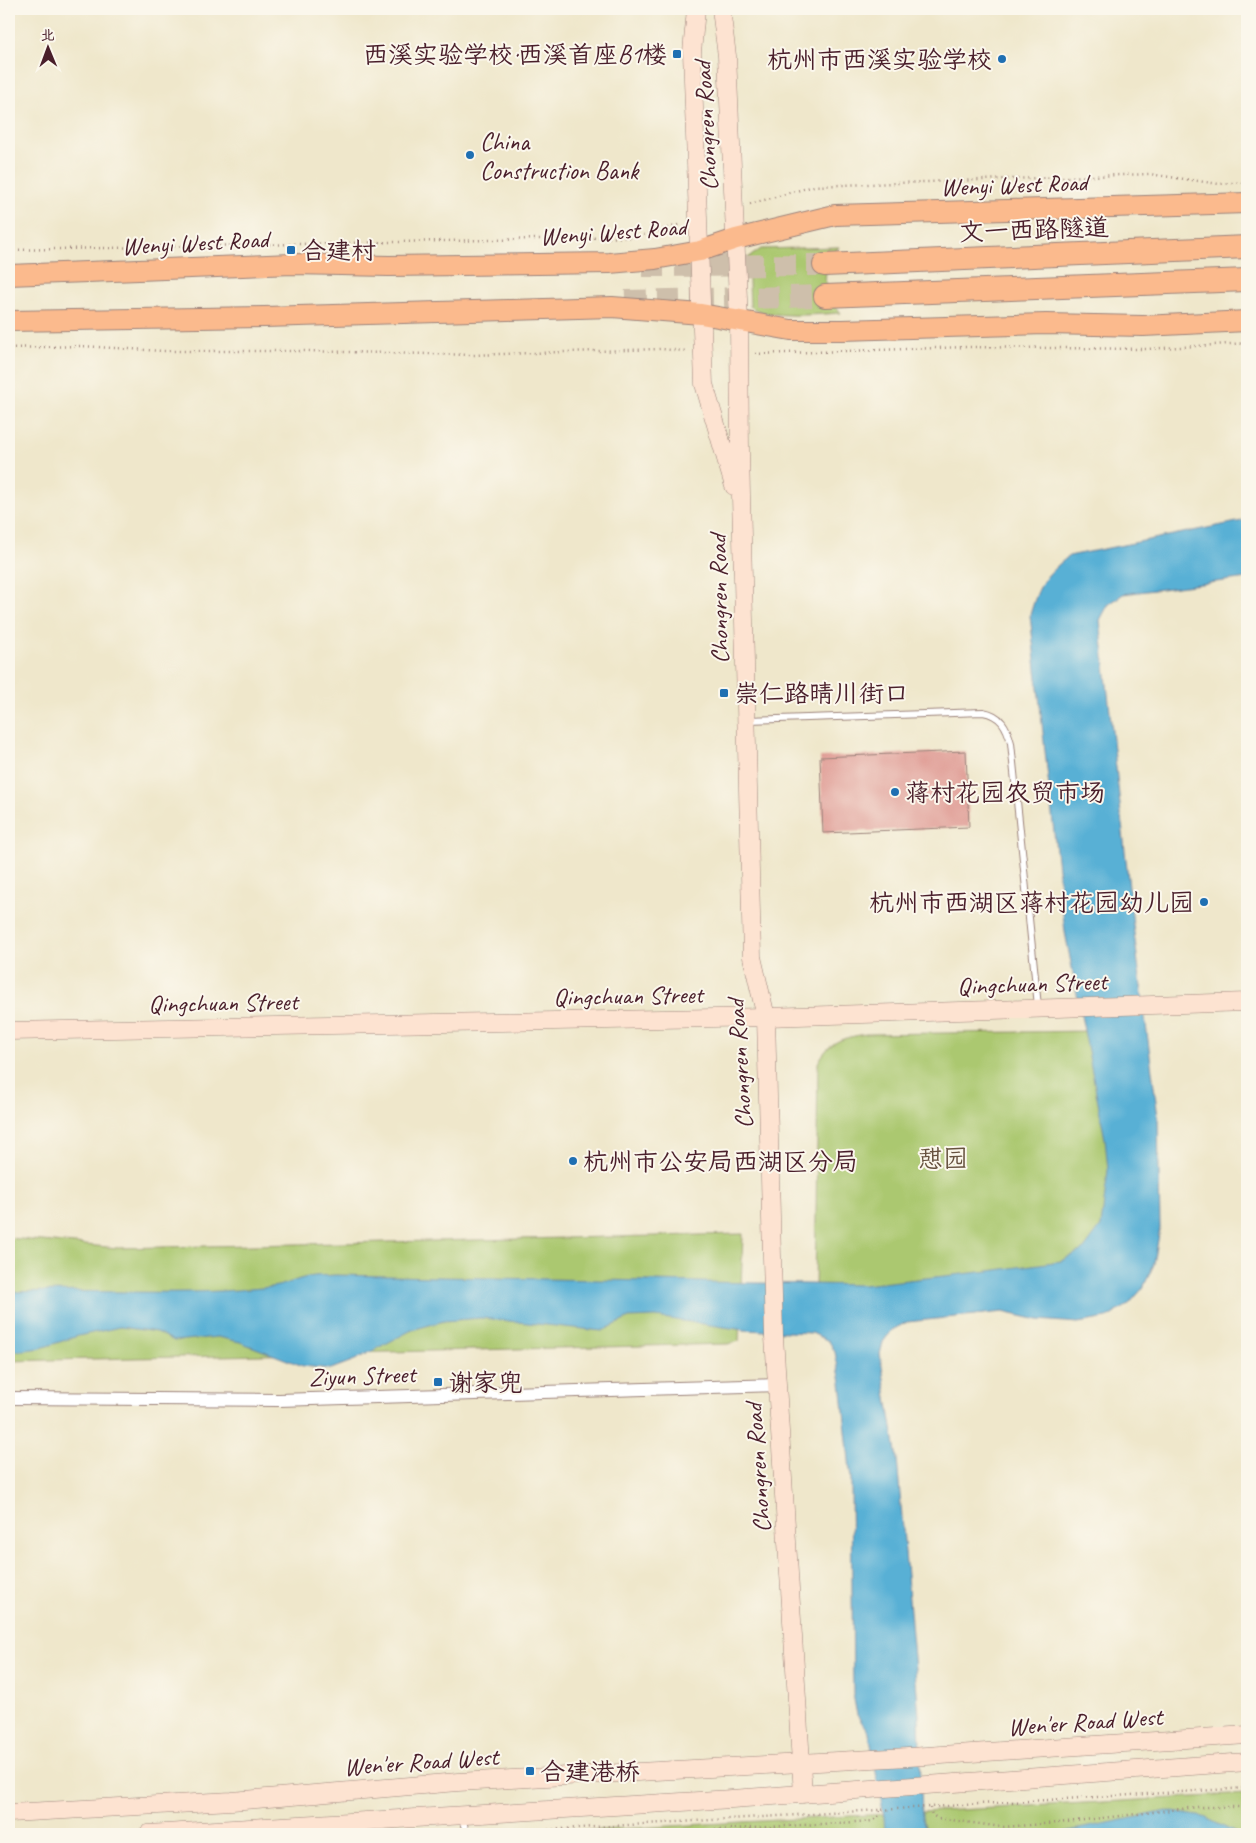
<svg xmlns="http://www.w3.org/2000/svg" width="1256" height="1843" font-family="Caveat,'LXGW WenKai TC',sans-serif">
<rect width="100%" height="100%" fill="#fbf7ec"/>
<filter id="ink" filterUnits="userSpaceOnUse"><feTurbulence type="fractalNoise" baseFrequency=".02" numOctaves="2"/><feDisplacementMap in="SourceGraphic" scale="10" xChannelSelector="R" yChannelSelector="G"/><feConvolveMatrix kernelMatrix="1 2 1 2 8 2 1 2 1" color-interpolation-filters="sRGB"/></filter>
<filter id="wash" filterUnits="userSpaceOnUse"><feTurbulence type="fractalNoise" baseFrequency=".0096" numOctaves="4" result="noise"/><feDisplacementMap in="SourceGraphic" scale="20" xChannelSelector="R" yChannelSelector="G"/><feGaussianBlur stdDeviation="1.12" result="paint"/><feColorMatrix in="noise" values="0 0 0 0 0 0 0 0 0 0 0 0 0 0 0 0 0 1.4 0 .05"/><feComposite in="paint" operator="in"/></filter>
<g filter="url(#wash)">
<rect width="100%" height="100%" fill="#efe7cb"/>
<!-- green -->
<path fill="#abc86f" stroke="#7a744d" d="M 839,247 C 820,272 821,289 841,313 C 819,314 767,320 750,306 L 748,258 L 761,249 Z
M 1097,1031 L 1117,1155 L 1107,1231 L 1073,1266 L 815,1294 L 818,1063 C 829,1041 842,1038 866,1034 Z
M 743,1234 L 739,1341 L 728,1344 L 9,1361 L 9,1238 L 118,1248 Z
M 1247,1794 L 1247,1834 L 526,1834 Z"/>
<!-- water -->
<path fill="#58b0d5" stroke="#516880" d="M 1247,520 L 1247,578 L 1123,594 L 1108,605 L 1100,620 L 1133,925 L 1158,1117 L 1160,1228 L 1154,1264 L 1143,1288 L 1128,1305 L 1107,1318 L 1078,1323 L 1038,1320 L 1003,1312 L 907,1322 L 892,1330 L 883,1342 L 880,1354 L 897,1459 L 919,1716 L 922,1818 L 928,1834 L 885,1834 L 884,1817 L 869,1733 L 857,1715 L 853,1694 L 851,1480 L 841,1382 L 835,1352 L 829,1341 L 812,1333 L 744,1330 L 656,1317 L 629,1318 L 602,1331 L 481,1318 L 444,1321 L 412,1330 L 355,1360 L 331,1369 L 303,1366 L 240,1342 L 218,1337 L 174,1341 L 157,1332 L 120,1327 L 78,1336 L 41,1348 L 9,1352 L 9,1292 C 96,1289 184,1297 271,1287 C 284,1286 296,1279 308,1277 C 316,1275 326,1276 335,1275 L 863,1285 L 989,1271 L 1061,1261 L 1084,1249 L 1101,1226 L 1108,1170 L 1105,1139 L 1065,932 L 1030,615 C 1039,584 1044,576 1069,556 Z
M 1167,1811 L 1204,1817 L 1238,1834 L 1054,1834 Z"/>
<g id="blocks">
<!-- building -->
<path fill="#de968f" d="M 966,751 L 969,827 L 823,833 L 820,757 Z"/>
</g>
</g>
<g filter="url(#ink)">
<use href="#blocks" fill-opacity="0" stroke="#9c837b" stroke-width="1"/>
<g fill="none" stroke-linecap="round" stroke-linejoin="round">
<!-- highway-tunnel -->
<path stroke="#cebfab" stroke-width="22" stroke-dasharray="22 11" stroke-linecap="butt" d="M 642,266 L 824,265
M 625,301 L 825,296"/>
<defs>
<path id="lane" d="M 748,720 L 983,712 C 1001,715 1007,727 1011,743 L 1038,1006
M 461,1816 L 467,1834"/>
<path id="street" d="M 9,1398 L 279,1400 L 777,1385"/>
<path id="secondary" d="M 696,9 L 692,52 L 704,384 L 734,486
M 721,9 L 727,56 L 739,321 L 740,453 L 752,957 L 766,1017 L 774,1337 L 803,1794
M 9,1031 L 766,1017 L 1247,1002
M 9,1813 L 232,1801 L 458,1782 L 926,1756 L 1247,1735
M 148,1834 L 732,1799 L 1247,1762"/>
<path id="primary" d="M 9,275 L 292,264 L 389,266 L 609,263 L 655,259 L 700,251 L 736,239 L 835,215 L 1247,203
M 9,321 L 264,317 L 612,307 L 701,314 L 791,330 L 842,330 L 1046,324 L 1143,326 L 1247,321"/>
<path id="highway" d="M 824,265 L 1247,247
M 825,296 L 1247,280"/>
</defs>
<!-- lane casing -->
<use href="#lane" stroke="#9c837b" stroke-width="8"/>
<!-- street casing -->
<use href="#street" stroke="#9c837b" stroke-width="14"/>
<!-- secondary casing -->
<use href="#secondary" stroke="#9c837b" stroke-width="19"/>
<!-- primary casing -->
<use href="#primary" stroke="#9c837b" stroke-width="22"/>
<!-- highway casing -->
<use href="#highway" stroke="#9c837b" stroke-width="24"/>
<!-- path -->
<path stroke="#9c837b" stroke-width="2.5" stroke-dasharray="1 4" stroke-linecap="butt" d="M 750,204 L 814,186 L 1149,174 L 1219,184 L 1247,182
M 9,250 L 636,237 L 682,224
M 9,348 L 81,346 L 163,351 L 305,351 L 471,355 L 660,349 L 687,351
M 755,354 L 967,347 L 1146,349 L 1247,343
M 930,1808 L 932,1815 L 937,1818 L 1002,1827 L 1058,1823 L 1198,1807 L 1247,1807
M 478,1834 L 1247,1788
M 645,1834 L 873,1821 L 878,1817 L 880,1811"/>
<!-- lane -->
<use href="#lane" stroke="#fff" stroke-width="6"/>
<!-- street -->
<use href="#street" stroke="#fff" stroke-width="12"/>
<!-- secondary -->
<use href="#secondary" stroke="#fde3d1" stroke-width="18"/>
<!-- primary -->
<use href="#primary" stroke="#fbba8d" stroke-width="20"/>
<!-- highway -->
<use href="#highway" stroke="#fbba8d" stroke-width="22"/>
</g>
</g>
<!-- markers -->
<g fill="#1f6fb2" stroke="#fbf7ec" stroke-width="2">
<rect x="672" y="49" width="10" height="10" rx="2.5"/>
<circle cx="1002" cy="59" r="5"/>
<circle cx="470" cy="155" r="5"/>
<rect x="286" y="245" width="10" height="10" rx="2.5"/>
<rect x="719" y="688" width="10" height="10" rx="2.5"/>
<circle cx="895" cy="792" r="5"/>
<circle cx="1204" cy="902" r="5"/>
<circle cx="573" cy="1161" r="5"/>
<rect x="433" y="1377" width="10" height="10" rx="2.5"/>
<rect x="525" y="1766" width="10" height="10" rx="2.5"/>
</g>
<g text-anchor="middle" stroke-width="4" stroke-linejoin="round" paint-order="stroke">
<!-- poi labels -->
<g font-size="25" fill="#4a1f2b" stroke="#fbf7ec" text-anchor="start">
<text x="667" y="63" text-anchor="end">西溪实验学校·西溪首座B1楼</text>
<text x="992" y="68" text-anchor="end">杭州市西溪实验学校</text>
<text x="480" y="150">China<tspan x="480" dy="29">Construction Bank</tspan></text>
<text x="301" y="259">合建村</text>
<text x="734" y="702">崇仁路晴川街口</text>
<text x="905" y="801">蒋村花园农贸市场</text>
<text x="1194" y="911" text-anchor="end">杭州市西湖区蒋村花园幼儿园</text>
<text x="583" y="1170">杭州市公安局西湖区分局</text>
<text x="448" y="1391">谢家兜</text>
<text x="540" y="1780">合建港桥</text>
</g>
<!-- street labels -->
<g font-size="25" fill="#4a1f2b" stroke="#fbf7ec">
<text transform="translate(705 126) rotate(-93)" y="9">Chongren Road</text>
<text transform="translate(1014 184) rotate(-2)" y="9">Wenyi West Road</text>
<text transform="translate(1034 229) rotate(-2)" y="9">文一西路隧道</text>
<text transform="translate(613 231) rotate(-4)" y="9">Wenyi West Road</text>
<text transform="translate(195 242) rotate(-3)" y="9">Wenyi West Road</text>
<text transform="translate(718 599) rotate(-91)" y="9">Chongren Road</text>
<text transform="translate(1032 983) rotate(-2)" y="9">Qingchuan Street</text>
<text transform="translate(628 995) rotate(-1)" y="9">Qingchuan Street</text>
<text transform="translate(223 1002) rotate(-1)" y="9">Qingchuan Street</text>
<text transform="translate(739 1064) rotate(-94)" y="9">Chongren Road</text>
<text transform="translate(362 1375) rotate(-2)" y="9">Ziyun Street</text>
<text transform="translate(757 1468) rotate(-94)" y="9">Chongren Road</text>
<text transform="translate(1085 1721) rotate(-4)" y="9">Wen'er Road West</text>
<text transform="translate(421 1761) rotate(-4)" y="9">Wen'er Road West</text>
</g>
<!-- park labels -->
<g font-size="25" fill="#67523f" stroke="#fbf7ec">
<text x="943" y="1167">憇园</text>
</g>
</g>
<!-- margin -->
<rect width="1256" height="1843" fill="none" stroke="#fbf7ec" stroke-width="30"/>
<!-- north arrow -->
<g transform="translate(48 48) rotate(359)" stroke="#fbf7ec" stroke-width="4" paint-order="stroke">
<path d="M0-4L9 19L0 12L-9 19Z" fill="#4a1f2b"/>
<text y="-8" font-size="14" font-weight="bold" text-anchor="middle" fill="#4a1f2b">北</text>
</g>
</svg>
